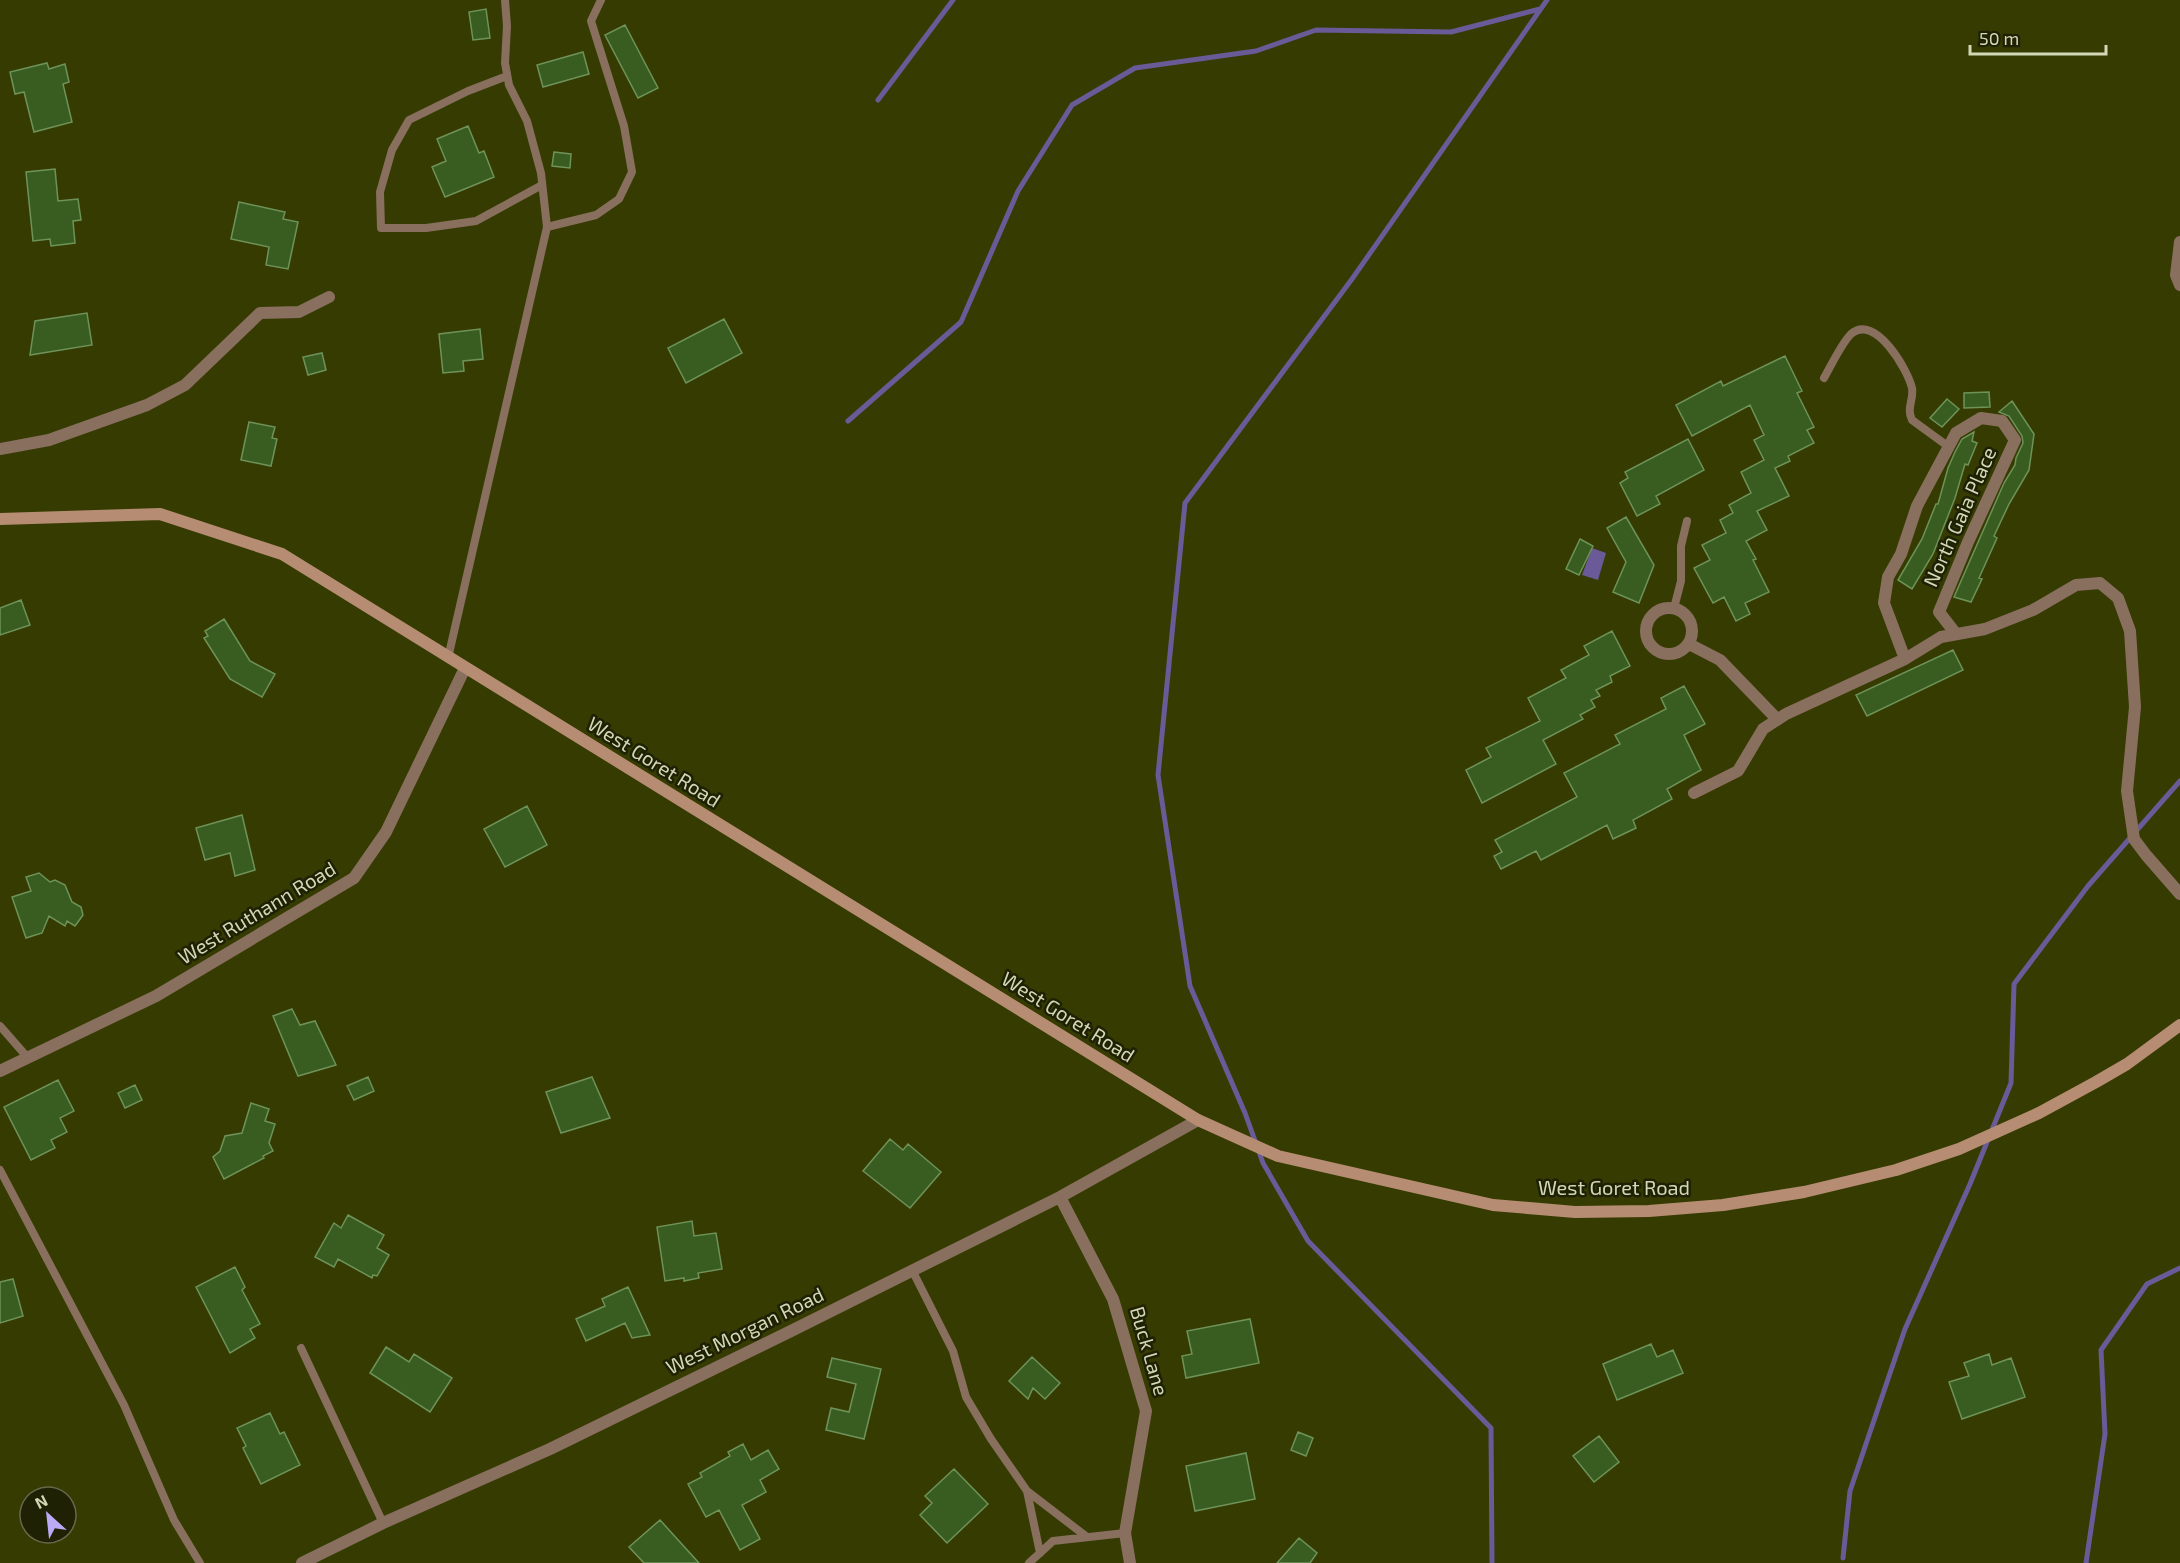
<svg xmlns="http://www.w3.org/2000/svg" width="2180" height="1563" font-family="'Exo 2',sans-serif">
<rect width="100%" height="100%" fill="#363b02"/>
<!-- water -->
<path fill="#6a5a98" d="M 1592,548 L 1606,553 L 1598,580 L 1582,575 Z"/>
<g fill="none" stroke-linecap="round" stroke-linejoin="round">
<!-- stream -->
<path stroke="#6a5a98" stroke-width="5" d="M 878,100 L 953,0
M 848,421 L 961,322 L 1018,191 L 1072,105 L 1135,68 L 1256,51 L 1316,30 L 1451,32 L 1540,9
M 1843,1558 L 1850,1491 L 1905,1329 L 1970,1184 L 2011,1083 L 2014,984 L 2088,886 L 2180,781
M 1492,1563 L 1491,1428 L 1308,1241 L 1263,1163 L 1245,1113 L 1190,986 L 1158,775 L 1185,503 L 1352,279 L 1547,0
M 2086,1563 L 2105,1434 L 2101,1350 L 2147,1284 L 2180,1268"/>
</g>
<!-- building -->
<path fill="#395c20" stroke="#6e9359" stroke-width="1.5" d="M 486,9 L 490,38 L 473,40 L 469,12 Z
M 625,25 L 658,88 L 638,98 L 605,35 Z
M 583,52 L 589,74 L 543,87 L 537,65 Z
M 47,63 L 49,69 L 65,64 L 69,82 L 63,84 L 72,122 L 34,132 L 24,92 L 15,94 L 10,72 Z
M 468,126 L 479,153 L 484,151 L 494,177 L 445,197 L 432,167 L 446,161 L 437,139 Z
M 554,152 L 571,154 L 570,168 L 552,166 Z
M 55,169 L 58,201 L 78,199 L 81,220 L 73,221 L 75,243 L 51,246 L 50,239 L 33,241 L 26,172 Z
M 239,202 L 285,212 L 283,219 L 298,222 L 288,269 L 266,265 L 269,247 L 231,239 Z
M 87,313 L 92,345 L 30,355 L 35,321 Z
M 724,319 L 742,353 L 686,383 L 668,348 Z
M 480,329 L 483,359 L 463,361 L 464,371 L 443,373 L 439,334 Z
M 322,353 L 326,370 L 308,375 L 303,357 Z
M 1785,356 L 1802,391 L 1797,393 L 1814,427 L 1807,430 L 1814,443 L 1788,456 L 1790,461 L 1775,468 L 1789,496 L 1757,511 L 1767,530 L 1746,541 L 1756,559 L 1753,560 L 1769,592 L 1745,603 L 1750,614 L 1736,621 L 1724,597 L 1713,603 L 1694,568 L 1710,560 L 1702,545 L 1726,533 L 1720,520 L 1733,513 L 1729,505 L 1751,493 L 1741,472 L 1764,460 L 1754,440 L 1764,435 L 1750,405 L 1692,436 L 1676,405 L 1721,381 L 1723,386 Z
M 1989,392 L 1990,407 L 1964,408 L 1964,393 Z
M 1947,399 L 1959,409 L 1942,427 L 1930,418 Z
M 2012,401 L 2034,434 L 2029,470 L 2009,504 L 1994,536 L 1997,538 L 1979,578 L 1982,579 L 1971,602 L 1954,597 L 2004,483 L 2015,465 L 2016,458 L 2023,443 L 2022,436 L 2009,416 L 1999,412 Z
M 249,422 L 275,427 L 272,438 L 277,439 L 271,466 L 241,460 Z
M 1974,432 L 1972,441 L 1977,443 L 1968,465 L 1965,464 L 1955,498 L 1933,554 L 1912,589 L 1898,580 L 1922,539 L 1936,504 L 1938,504 L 1948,468 L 1955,452 L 1962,439 Z
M 1688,439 L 1704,470 L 1656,496 L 1660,504 L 1637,516 L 1620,483 L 1628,478 L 1625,472 Z
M 1626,517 L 1654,565 L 1639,603 L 1613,592 L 1626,562 L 1607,528 Z
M 1580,539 L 1593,546 L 1579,575 L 1566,569 Z
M 21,600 L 30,625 L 0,635 L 0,608 Z
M 224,619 L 250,661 L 275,674 L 262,697 L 230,679 L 204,638 L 208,636 L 205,631 Z
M 1612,631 L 1630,666 L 1610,676 L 1612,682 L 1596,690 L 1600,696 L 1591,700 L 1595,707 L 1580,715 L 1583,719 L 1543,740 L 1556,764 L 1482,803 L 1466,770 L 1491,757 L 1486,748 L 1540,721 L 1528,698 L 1566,678 L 1561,670 L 1589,655 L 1584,646 Z
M 1953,650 L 1963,670 L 1867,716 L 1856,695 Z
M 1684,686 L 1705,724 L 1684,735 L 1701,770 L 1667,789 L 1672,799 L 1633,820 L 1636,828 L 1613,839 L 1607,825 L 1541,860 L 1536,851 L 1501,869 L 1494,856 L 1502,852 L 1495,840 L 1577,797 L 1564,773 L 1620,744 L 1615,735 L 1666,709 L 1661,698 Z
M 527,806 L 547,845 L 505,867 L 484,829 Z
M 242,815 L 255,870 L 235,876 L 230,853 L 205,860 L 196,828 Z
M 39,873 L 50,882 L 55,880 L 65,885 L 72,902 L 81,907 L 83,915 L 75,926 L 67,921 L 65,926 L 49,916 L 42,933 L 26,938 L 12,897 L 31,891 L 26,877 Z
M 292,1009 L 300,1025 L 315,1021 L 336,1065 L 298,1076 L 273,1016 Z
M 368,1077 L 374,1091 L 354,1100 L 347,1086 Z
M 592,1077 L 610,1118 L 561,1133 L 546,1092 Z
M 58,1080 L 74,1111 L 60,1118 L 67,1132 L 51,1140 L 55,1148 L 31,1160 L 4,1107 Z
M 135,1085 L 142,1100 L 125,1108 L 118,1093 Z
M 251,1103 L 269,1109 L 265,1121 L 275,1124 L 269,1143 L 273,1151 L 263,1156 L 264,1158 L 224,1179 L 213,1157 L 220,1151 L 225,1136 L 242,1133 Z
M 890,1139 L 903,1150 L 908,1144 L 941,1172 L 910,1208 L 863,1171 Z
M 348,1215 L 384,1235 L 377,1248 L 389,1255 L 377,1276 L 373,1275 L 372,1278 L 338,1259 L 334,1267 L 315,1257 L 334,1223 L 341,1228 Z
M 692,1221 L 694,1236 L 716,1233 L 722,1269 L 698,1273 L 699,1278 L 684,1281 L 684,1278 L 665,1281 L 657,1227 Z
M 235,1267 L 245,1287 L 242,1290 L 260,1324 L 250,1329 L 255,1338 L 230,1353 L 196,1287 Z
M 13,1279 L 23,1316 L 0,1323 L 0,1282 Z
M 628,1287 L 650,1335 L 632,1338 L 625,1323 L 586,1341 L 576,1319 L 605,1306 L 602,1299 Z
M 1250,1319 L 1259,1363 L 1186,1378 L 1182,1356 L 1192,1354 L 1187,1331 Z
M 1651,1344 L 1657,1357 L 1673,1350 L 1683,1373 L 1617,1400 L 1603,1364 Z
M 386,1347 L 409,1362 L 414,1354 L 452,1378 L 430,1412 L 370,1373 Z
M 1989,1354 L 1992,1365 L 2011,1358 L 2025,1397 L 1962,1419 L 1949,1382 L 1969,1376 L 1964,1363 Z
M 1032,1357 L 1060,1383 L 1045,1399 L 1033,1388 L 1028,1399 L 1009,1381 Z
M 832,1358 L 881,1369 L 864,1439 L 826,1430 L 831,1408 L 849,1412 L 856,1384 L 827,1377 Z
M 270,1413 L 280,1434 L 284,1432 L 300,1465 L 261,1484 L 243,1448 L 246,1446 L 237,1428 Z
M 1298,1432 L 1313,1438 L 1306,1456 L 1291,1450 Z
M 1599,1436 L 1619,1462 L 1594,1482 L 1573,1456 Z
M 743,1444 L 751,1460 L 768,1450 L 779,1469 L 760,1480 L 766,1492 L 742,1505 L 760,1539 L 740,1550 L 719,1510 L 706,1517 L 688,1484 L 702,1477 L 700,1473 L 730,1456 L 728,1452 Z
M 1246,1453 L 1255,1499 L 1195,1511 L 1186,1466 Z
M 954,1469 L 988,1504 L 947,1543 L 920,1515 L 932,1503 L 925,1496 Z
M 660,1520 L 699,1563 L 644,1563 L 629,1547 Z
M 1299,1538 L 1317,1553 L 1310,1563 L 1277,1563 Z"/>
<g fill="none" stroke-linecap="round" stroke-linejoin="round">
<!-- lane -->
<path stroke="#896f5e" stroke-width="8" d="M 505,0 L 507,26 L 505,63 L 509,85 L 527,121 L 541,173 L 547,227
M 507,76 L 468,91 L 409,120 L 392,150 L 380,192 L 381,228 L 426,228 L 476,221 L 542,185
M 1824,378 C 1831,366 1841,344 1851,334 C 1875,313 1908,370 1912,388 C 1914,400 1906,408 1912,420 L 1949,447
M 1674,608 L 1681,581 L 1681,546 L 1687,521
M 448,658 L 547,227 L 596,215 L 619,199 L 632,172 L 624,126 L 591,21 L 601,0
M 0,1026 L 28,1058
M 0,1170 L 124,1405 L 174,1520 L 200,1563
M 912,1270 L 953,1351 L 966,1397 L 991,1439 L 1027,1491 L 1040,1553
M 301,1348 L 383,1523
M 1027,1491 L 1087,1537
M 1029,1563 L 1053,1541 L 1125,1533"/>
<!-- street -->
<path stroke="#896f5e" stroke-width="12" d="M 2180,242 L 2176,275 L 2180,285
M 0,449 L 49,440 L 147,405 L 185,385 L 260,313 L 299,312 L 329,297
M1646 631a23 23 0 1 1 46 0a23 23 0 1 1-46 0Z
M 1689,644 L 1720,660 L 1777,719
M 1905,659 L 1884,603 L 1888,577 L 1901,554 L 1917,506 L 1956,433 L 1981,418 L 2002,421 L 2015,440 L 1968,542 L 1939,612 L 1956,634
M 1694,793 L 1738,771 L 1763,729 L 1786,714 L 1905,659 L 1941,637 L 1985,629 L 2033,610 L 2076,585 L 2100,583 L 2118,598 L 2130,631 L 2135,707 L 2127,791 L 2134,839 L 2146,855 L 2180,894
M 0,1071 L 156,996 L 354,878 L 386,832 L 465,668
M 1060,1197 L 1113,1299 L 1146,1411 L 1125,1533 L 1130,1563
M 302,1563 L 383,1523 L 550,1449 L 791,1331 L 1060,1197 L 1198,1120"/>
<!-- secondary -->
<path stroke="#b68d72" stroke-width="12" d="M 0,519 L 160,514 L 282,554 L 1198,1120 L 1278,1156 L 1493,1205 L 1575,1212 L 1649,1211 L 1723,1205 L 1804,1192 L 1896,1170 L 1959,1149 L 2039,1113 L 2096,1082 L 2127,1064 L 2180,1025"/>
</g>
<g text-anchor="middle" stroke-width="5" stroke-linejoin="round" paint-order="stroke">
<!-- street labels -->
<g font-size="20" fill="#d2d7b5" stroke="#1e2104">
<text transform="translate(1960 517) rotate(-66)" y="7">North Gaia Place</text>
<text transform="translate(654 762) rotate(32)" y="7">West Goret Road</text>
<text transform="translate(257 913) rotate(-31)" y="7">West Ruthann Road</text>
<text transform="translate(1068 1017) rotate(32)" y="7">West Goret Road</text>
<text x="1614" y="1195">West Goret Road</text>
<text transform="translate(745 1331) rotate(-26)" y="7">West Morgan Road</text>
<text transform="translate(1149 1351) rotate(74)" y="7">Buck Lane</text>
</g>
</g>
<!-- north arrow -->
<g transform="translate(48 1515) rotate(333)"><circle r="28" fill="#1e2104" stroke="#666a4b" stroke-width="1.5"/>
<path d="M0-4.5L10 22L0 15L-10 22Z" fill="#bbaaf6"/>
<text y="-9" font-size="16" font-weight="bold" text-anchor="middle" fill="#d2d7b5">N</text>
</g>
<!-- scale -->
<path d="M1970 45v9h136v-9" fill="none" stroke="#d2d7b5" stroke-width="3"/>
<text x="1979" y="45" font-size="18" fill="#d2d7b5" stroke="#1e2104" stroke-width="4.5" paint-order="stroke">50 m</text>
</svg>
